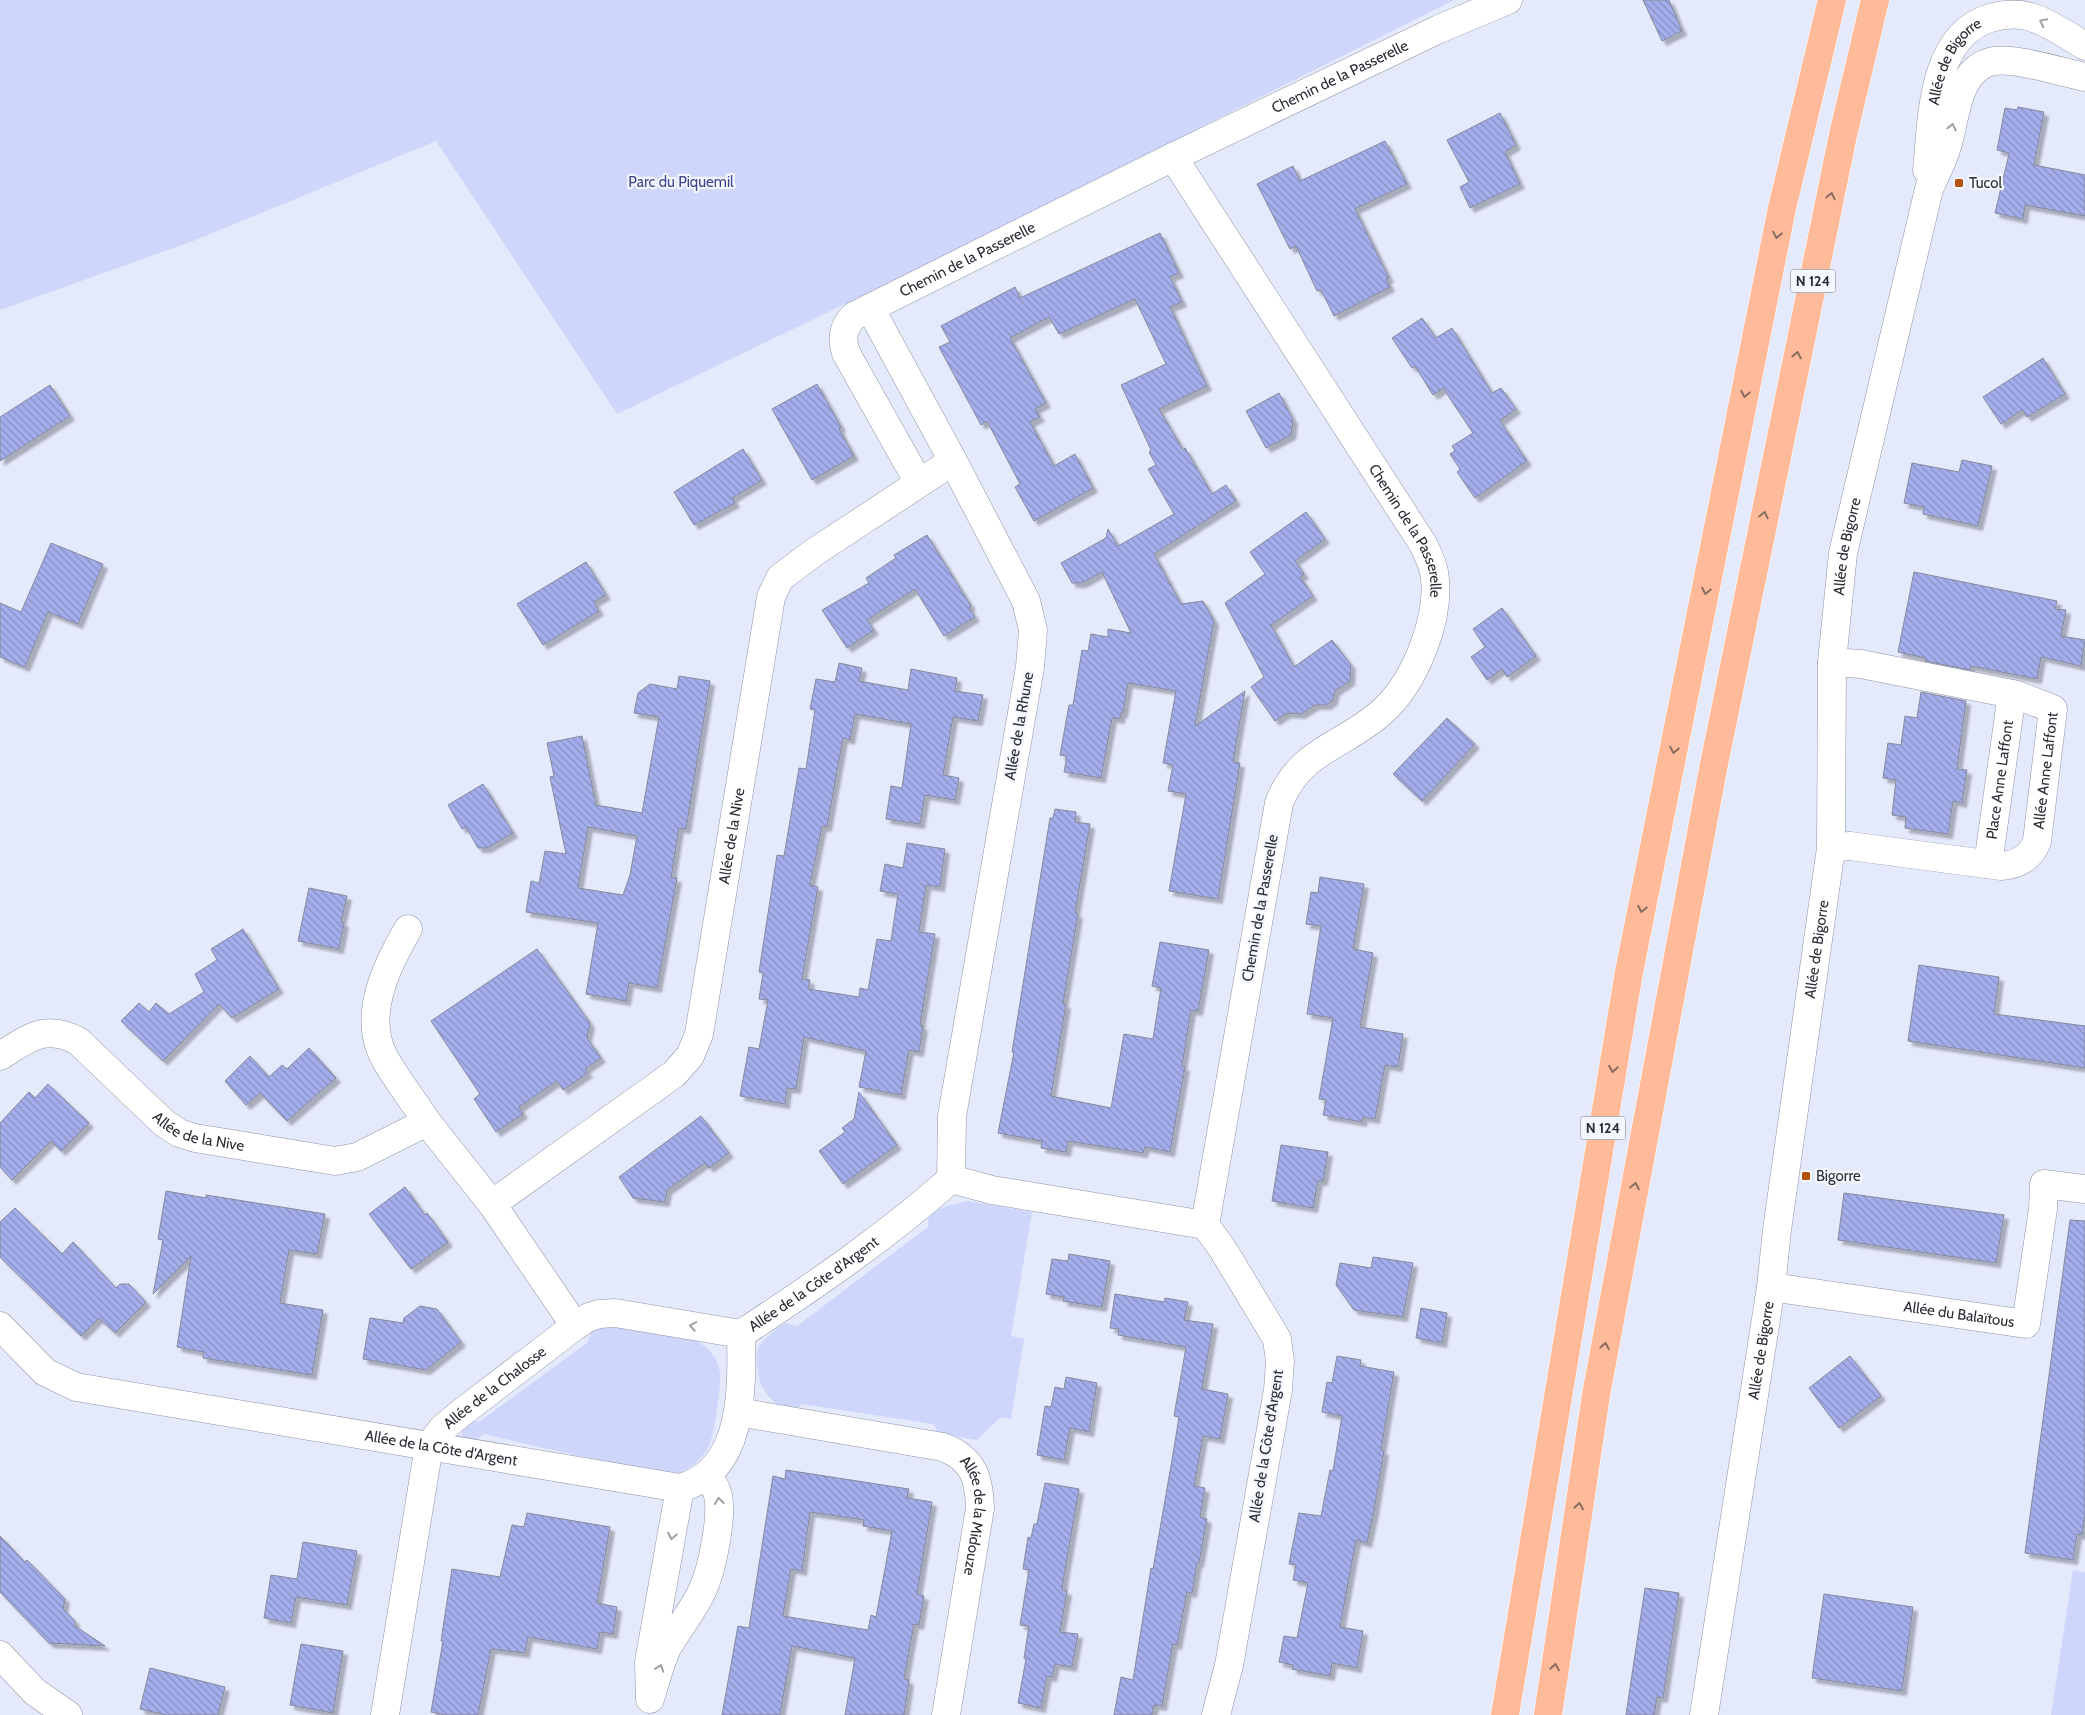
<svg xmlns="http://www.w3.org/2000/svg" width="2085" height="1715" font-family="Cabin,sans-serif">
<defs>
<pattern id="building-back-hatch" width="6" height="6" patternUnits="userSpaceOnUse" patternTransform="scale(1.25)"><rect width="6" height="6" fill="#a5aeed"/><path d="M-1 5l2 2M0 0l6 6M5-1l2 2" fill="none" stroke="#878ec1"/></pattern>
<filter id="shadow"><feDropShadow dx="4.5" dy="4.5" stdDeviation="1" flood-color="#0004"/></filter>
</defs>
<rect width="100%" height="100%" fill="#e5e9fc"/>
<!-- green -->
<path fill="#cfd6fb" d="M 0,0 L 1454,0 L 926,265 L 617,414 L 436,141 L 193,241 L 0,310 Z
M 968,1201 L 1032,1212 L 1011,1336 L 1024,1339 L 1011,1419 L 1001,1417 L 977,1440 L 939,1434 L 933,1424 L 802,1404 L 794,1411 C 769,1405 758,1387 757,1363 C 757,1359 756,1354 757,1351 C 761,1339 776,1330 785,1323 L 797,1326 L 928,1227 L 929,1213 L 950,1205 Z
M 604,1324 C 631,1328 687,1331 707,1348 C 714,1355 720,1365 720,1375 C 721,1388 714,1435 709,1446 C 704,1456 692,1468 681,1472 C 667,1476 648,1469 633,1467 C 583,1457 534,1446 484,1434 L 472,1443 L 462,1439 L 463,1426 L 471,1420 L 479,1422 L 587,1343 L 592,1331 Z
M 2073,1570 L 2085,1572 L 2085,1715 L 2051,1715 Z"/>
<!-- building -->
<path fill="url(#building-back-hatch)" stroke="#85899a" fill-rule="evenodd" filter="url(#shadow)" d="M 1643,0 L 1669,0 L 1682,31 L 1662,41 Z
M 2018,107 L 2044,112 L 2034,165 L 2085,175 L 2085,216 L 2025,205 L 2023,219 L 1995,213 L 2009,154 L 2009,153 L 1997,150 L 2005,108 L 2017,110 Z
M 1500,113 L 1516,145 L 1505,152 L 1520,184 L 1470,208 L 1460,187 L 1469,182 L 1447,140 Z
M 1385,141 L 1407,184 L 1355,209 L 1389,278 L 1386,279 L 1390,287 L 1334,316 L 1321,290 L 1317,291 L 1296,246 L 1290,249 L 1257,184 L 1293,166 L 1300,181 Z
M 1160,233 L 1179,273 L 1170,277 L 1182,302 L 1170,307 L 1207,386 L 1159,409 L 1183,450 L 1185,448 L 1212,494 L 1226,485 L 1236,501 L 1154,554 L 1181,604 L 1203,601 L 1214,621 L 1195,726 L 1245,691 L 1233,762 L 1240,763 L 1218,899 L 1169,891 L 1186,794 L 1168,791 L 1173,765 L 1163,763 L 1176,691 L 1128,683 L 1123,713 L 1121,713 L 1120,719 L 1112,718 L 1101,778 L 1064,772 L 1067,756 L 1060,755 L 1069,705 L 1073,705 L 1082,650 L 1088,651 L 1091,634 L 1108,637 L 1108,629 L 1131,633 L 1102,572 L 1082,583 L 1072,583 L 1061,563 L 1106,538 L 1108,529 L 1118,546 L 1174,514 L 1148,469 L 1156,465 L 1149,452 L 1151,450 L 1121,385 L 1166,364 L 1135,299 L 1059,334 L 1049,317 L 1010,338 L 1046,403 L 1035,409 L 1040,417 L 1030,422 L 1054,466 L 1075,454 L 1093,488 L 1034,521 L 1015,487 L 1020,484 L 987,421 L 981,425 L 939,347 L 950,342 L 941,326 L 1015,287 L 1020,298 Z
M 1422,318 L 1436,338 L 1452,328 L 1492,393 L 1501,388 L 1516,409 L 1500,421 L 1527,461 L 1475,498 L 1457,472 L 1460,469 L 1450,454 L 1455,451 L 1452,446 L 1473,433 L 1443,388 L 1433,395 L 1415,366 L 1412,368 L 1392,338 Z
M 2043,358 L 2065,394 L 2027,417 L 2022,410 L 2001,424 L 1983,397 Z
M 817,384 L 841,427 L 839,429 L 854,456 L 812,480 L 772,409 Z
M 50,385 L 70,416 L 0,461 L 0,417 Z
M 1279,393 L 1293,420 L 1291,435 L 1266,448 L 1246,411 Z
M 743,449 L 762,480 L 732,498 L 735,503 L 694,525 L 674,492 Z
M 1962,460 L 1992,466 L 1978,526 L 1923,514 L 1924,507 L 1904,503 L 1912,463 L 1959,472 Z
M 1306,512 L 1325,539 L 1295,561 L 1304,574 L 1300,577 L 1313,596 L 1271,625 L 1294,667 L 1332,640 L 1351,665 L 1350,681 L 1335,691 L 1333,700 L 1327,705 L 1315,705 L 1301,714 L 1287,713 L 1275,721 L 1251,687 L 1264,677 L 1225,603 L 1265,574 L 1250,552 Z
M 927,535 L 971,606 L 969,608 L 975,617 L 944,636 L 915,589 L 867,620 L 874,630 L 847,648 L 822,610 L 869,583 L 866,578 L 896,558 L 894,555 Z
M 51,543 L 103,564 L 78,624 L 48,612 L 25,667 L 0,657 L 0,603 L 21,612 Z
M 586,562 L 606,595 L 594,602 L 599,611 L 543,645 L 517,604 Z
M 1914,572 L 2057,601 L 2055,609 L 2066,610 L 2061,636 L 2085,640 L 2081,666 L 2041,657 L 2037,679 L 1971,666 L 1970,670 L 1925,661 L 1926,658 L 1898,652 Z
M 1502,608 L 1536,656 L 1507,677 L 1502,669 L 1487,680 L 1471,657 L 1485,647 L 1473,629 Z
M 839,663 L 862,668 L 859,681 L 908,690 L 911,669 L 957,678 L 955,691 L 983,695 L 978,721 L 953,717 L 943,775 L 959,778 L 955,800 L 925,795 L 920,824 L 886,819 L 891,786 L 902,788 L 911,724 L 855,714 L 850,740 L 843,738 L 827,827 L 822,826 L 810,885 L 818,887 L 802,979 L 810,980 L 808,989 L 859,997 L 860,988 L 868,990 L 877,939 L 891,941 L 898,894 L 880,891 L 885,864 L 903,868 L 907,843 L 945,849 L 940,887 L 926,885 L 919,932 L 935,934 L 920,1025 L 923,1026 L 919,1052 L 909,1050 L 901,1095 L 859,1087 L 866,1051 L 804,1037 L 796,1089 L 787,1088 L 785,1104 L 740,1096 L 749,1047 L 759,1049 L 768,1000 L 759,999 L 763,973 L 759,972 L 777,855 L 784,856 L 799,768 L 806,769 L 815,710 L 810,709 L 816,679 L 835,682 Z
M 679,676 L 710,681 L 686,829 L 679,828 L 671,878 L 677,878 L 657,988 L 629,983 L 626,1001 L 586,994 L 598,923 L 526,912 L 531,881 L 539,883 L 545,851 L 566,854 L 550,777 L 554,776 L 547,743 L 582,736 L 596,805 L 642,813 L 659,717 L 634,713 L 638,693 L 650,684 L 677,689 ZM 588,827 L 637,836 L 630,875 L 623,895 L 578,888 Z
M 1921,692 L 1966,701 L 1957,769 L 1967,770 L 1962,803 L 1953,801 L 1948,834 L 1905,828 L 1906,817 L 1892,815 L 1896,780 L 1883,778 L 1888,743 L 1901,745 L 1905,716 L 1917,718 Z
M 1447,718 L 1475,744 L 1422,801 L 1393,774 Z
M 483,784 L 513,833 L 487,848 L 478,848 L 466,827 L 462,829 L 448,805 Z
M 1055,809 L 1076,812 L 1075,822 L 1090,824 L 1075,913 L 1078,914 L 1063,1004 L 1066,1004 L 1051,1096 L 1111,1108 L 1124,1034 L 1153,1039 L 1161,988 L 1152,986 L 1160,942 L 1209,950 L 1198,1011 L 1191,1010 L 1182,1066 L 1185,1067 L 1170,1152 L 1145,1147 L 1143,1153 L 1068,1141 L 1066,1152 L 1041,1148 L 1042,1141 L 998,1133 L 1014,1052 L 1012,1052 L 1050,818 L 1053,818 Z
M 1320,877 L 1364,884 L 1353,949 L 1373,953 L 1360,1027 L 1403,1034 L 1398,1067 L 1385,1065 L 1375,1119 L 1363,1117 L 1362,1122 L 1323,1115 L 1326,1100 L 1319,1099 L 1333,1018 L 1307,1014 L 1321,926 L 1306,924 L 1311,892 L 1318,893 Z
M 309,888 L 347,896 L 341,922 L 344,923 L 339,949 L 298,941 Z
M 243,929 L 279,989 L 232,1018 L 219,1004 L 163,1061 L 121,1021 L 139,1003 L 149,1012 L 156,1003 L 169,1014 L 204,992 L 195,974 L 217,960 L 211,949 Z
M 537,949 L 590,1023 L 587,1038 L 601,1058 L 585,1069 L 588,1073 L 563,1090 L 557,1081 L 519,1107 L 523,1114 L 496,1132 L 474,1099 L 480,1094 L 431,1021 Z
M 1919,965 L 1999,977 L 1994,1014 L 2085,1026 L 2085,1068 L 1908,1041 Z
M 309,1048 L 336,1078 L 287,1121 L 260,1093 L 246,1105 L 225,1081 L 250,1056 L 269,1077 L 282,1065 L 287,1069 Z
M 48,1084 L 89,1123 L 61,1151 L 51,1141 L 12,1180 L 0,1167 L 0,1123 L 29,1092 L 35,1098 Z
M 859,1092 L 897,1145 L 843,1184 L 819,1151 L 845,1132 L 842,1128 L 854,1119 Z
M 701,1116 L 729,1153 L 709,1168 L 705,1163 L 667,1190 L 665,1202 L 633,1198 L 619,1177 Z
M 1281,1145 L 1328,1152 L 1323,1181 L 1318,1181 L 1313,1208 L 1272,1201 Z
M 405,1187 L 425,1215 L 427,1213 L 448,1242 L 411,1269 L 369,1214 Z
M 166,1191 L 206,1198 L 206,1195 L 325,1214 L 317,1254 L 289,1250 L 280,1303 L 323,1310 L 312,1375 L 203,1358 L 203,1352 L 177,1347 L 191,1256 L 153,1294 L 163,1240 L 158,1239 Z
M 1844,1193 L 2004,1215 L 1996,1263 L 1838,1240 Z
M 15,1208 L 62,1254 L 73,1242 L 116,1288 L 120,1284 L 129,1284 L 146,1302 L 115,1333 L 99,1318 L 81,1336 L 0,1257 L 0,1222 Z
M 2070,1220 L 2085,1221 L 2085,1515 L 2082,1535 L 2077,1534 L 2073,1560 L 2025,1553 Z
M 1069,1254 L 1110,1261 L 1102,1307 L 1063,1301 L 1064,1297 L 1046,1294 L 1052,1259 L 1068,1261 Z
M 1373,1257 L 1413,1263 L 1403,1317 L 1354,1310 L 1336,1285 L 1340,1263 L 1371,1268 Z
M 1115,1294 L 1164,1302 L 1165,1298 L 1188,1302 L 1184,1320 L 1213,1324 L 1202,1389 L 1228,1394 L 1220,1439 L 1203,1436 L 1194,1486 L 1205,1488 L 1200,1517 L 1207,1519 L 1199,1563 L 1197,1563 L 1192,1593 L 1187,1592 L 1177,1645 L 1173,1644 L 1162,1706 L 1154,1705 L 1152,1715 L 1114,1715 L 1121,1677 L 1133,1680 L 1151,1568 L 1153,1569 L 1172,1460 L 1179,1417 L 1174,1416 L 1186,1347 L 1118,1335 L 1119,1329 L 1110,1328 Z
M 420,1306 L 437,1309 L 461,1342 L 426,1370 L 363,1359 L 370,1318 L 403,1323 L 404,1318 Z
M 1421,1308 L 1447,1313 L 1442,1343 L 1416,1338 Z
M 1337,1356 L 1361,1360 L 1360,1366 L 1394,1372 L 1381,1450 L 1384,1451 L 1374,1511 L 1367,1543 L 1356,1540 L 1340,1627 L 1363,1631 L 1357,1668 L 1332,1663 L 1330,1676 L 1292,1669 L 1293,1665 L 1279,1662 L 1284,1636 L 1297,1638 L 1308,1583 L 1293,1580 L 1296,1565 L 1289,1564 L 1299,1513 L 1321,1516 L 1330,1470 L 1333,1471 L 1342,1416 L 1322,1412 L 1327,1382 L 1332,1383 Z
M 1850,1356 L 1881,1396 L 1839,1428 L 1809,1388 Z
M 1066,1377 L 1097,1383 L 1089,1432 L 1070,1428 L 1064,1460 L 1037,1455 L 1045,1406 L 1051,1407 L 1055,1387 L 1064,1389 Z
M 786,1470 L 909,1489 L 907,1498 L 932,1502 L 917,1594 L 924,1596 L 919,1625 L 914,1624 L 904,1679 L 909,1680 L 904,1715 L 845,1715 L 855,1658 L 792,1646 L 780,1715 L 722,1715 L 738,1626 L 749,1628 L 773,1476 L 785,1479 ZM 810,1512 L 864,1520 L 863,1526 L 892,1531 L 876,1617 L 871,1615 L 868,1630 L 783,1616 L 791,1569 L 802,1571 Z
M 1045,1483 L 1079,1489 L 1064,1576 L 1062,1590 L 1067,1591 L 1060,1632 L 1078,1634 L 1072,1667 L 1055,1664 L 1052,1677 L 1047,1676 L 1041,1708 L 1018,1703 L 1026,1659 L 1024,1658 L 1029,1626 L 1020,1625 L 1029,1570 L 1023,1569 L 1028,1537 L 1031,1538 L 1034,1524 L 1037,1524 Z
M 527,1513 L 610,1527 L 597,1603 L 617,1607 L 613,1634 L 600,1632 L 597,1649 L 528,1637 L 525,1653 L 491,1649 L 478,1715 L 445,1715 L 431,1712 L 443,1641 L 441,1641 L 452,1569 L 500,1577 L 512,1525 L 524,1527 Z
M 0,1536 L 25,1562 L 27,1560 L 65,1599 L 63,1609 L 75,1621 L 75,1626 L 105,1646 L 49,1643 L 0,1592 Z
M 303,1542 L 357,1551 L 347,1605 L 296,1597 L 291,1623 L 264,1618 L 271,1575 L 297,1579 Z
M 1645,1588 L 1679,1593 L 1663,1698 L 1657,1697 L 1654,1715 L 1626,1715 Z
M 1824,1594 L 1913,1607 L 1902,1691 L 1812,1678 Z
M 301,1644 L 343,1651 L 333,1713 L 290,1705 Z
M 150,1668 L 225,1687 L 218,1715 L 167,1715 L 140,1709 Z"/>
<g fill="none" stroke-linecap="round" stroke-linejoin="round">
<defs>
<g id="minor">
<path id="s1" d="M 1173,157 L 1423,544 C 1427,553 1432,562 1434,572 C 1442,616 1415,682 1383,711 C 1345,746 1300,749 1279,803 L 1205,1225"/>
<path id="s2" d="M 1927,170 C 1932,120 1931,36 1990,18 C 2004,14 2018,13 2031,17 C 2050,23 2068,36 2085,46"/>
<path d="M 870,308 L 953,461 L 1026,601 L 1033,630 L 1030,667 L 952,1116 L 951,1179"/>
<path id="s3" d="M 919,483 L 846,353 C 841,338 843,327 854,316 L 1173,157 L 1439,29 L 1508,0"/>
<path id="s4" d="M 1831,848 L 1850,846 L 2001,866 C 2017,865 2031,858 2037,841 L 2053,709 L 2017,695 L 1861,664 L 1832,662"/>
<path id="s5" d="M 1988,864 L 2012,694"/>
<path d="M 408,929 C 387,965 362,1015 384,1057 C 396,1079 413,1100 427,1122"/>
<path id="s6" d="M 0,1056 C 28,1039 45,1023 78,1041 L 164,1123 L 179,1133 L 195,1138 L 335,1161 L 357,1157 L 427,1122 L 492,1204 L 674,1074 L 690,1056 L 699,1034 L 771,597 L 780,578 L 813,553 L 953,461"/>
<path d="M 492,1204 L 575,1326"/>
<path id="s7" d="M 1771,1287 L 2026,1324 L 2043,1209 L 2044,1184 L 2085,1189"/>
<path id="s8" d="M 0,1326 L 45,1372 L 76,1387 L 680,1488 C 745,1471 742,1387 741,1334 C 814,1286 886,1237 951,1179 L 992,1190 L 1205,1225 L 1222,1248 L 1277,1339 L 1280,1361 L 1278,1390 L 1229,1665 L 1216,1715"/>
<path id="s9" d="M 738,1412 L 943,1447 C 973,1459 979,1477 980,1508 L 946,1715"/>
<path d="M 680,1488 L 649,1662 L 650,1699 C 655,1682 660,1664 667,1648 C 678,1628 694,1610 703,1589 C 712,1569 724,1513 717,1492 C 715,1485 711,1481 706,1477"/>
<path d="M 0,1655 L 35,1692 L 68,1715"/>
<path id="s10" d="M 385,1715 L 429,1446 L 442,1429 L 461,1413 L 575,1326 L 589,1317 L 599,1314 L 615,1313 L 741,1334"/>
<path id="s11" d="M 1704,1715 L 1771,1287 L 1777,1230 L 1831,848 L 1832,662 L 1843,553 L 1929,189 C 1936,174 1944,158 1948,143 C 1956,115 1958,67 1994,61 C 2018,58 2061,72 2085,77"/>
</g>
<path id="highway" d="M 1505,1715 L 1629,972 L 1782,208 L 1832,0
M 1548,1715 L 1596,1395 L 1714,764 L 1843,135 L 1875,0"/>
</defs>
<!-- minor casing -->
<use href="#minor" stroke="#9093a4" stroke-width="29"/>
<!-- highway casing -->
<use href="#highway" stroke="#fff" stroke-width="29"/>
<!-- minor -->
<use href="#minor" stroke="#fff" stroke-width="28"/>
<!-- highway -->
<use href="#highway" stroke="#fb9" stroke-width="28"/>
</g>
<!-- one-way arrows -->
<defs><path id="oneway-chevron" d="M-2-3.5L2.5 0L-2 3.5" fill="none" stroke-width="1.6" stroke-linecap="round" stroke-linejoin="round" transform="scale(1.25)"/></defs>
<g stroke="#a0a0a4">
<use href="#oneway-chevron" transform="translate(2043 22) rotate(-154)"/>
<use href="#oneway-chevron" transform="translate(1952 127) rotate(-77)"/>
<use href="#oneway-chevron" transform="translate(693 1326) rotate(-170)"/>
<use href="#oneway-chevron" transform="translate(719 1501) rotate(-97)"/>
<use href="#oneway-chevron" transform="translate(672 1536) rotate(101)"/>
<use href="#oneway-chevron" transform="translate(660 1668) rotate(-71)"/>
</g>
<g stroke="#8a6d61">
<use href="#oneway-chevron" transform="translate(1831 196) rotate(-78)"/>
<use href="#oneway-chevron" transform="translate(1777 235) rotate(101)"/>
<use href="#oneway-chevron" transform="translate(1797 355) rotate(-78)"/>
<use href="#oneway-chevron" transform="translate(1745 394) rotate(101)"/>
<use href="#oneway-chevron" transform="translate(1764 515) rotate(-78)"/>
<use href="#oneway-chevron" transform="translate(1706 591) rotate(101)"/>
<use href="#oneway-chevron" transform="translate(1674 750) rotate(101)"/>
<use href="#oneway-chevron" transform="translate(1642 909) rotate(101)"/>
<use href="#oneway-chevron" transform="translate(1613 1069) rotate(99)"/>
<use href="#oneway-chevron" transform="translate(1635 1186) rotate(-79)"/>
<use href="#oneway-chevron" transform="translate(1605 1346) rotate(-79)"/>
<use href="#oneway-chevron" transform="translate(1579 1506) rotate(-81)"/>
<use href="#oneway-chevron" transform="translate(1555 1667) rotate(-81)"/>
</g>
<!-- markers -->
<g fill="#b2520c" stroke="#f5f7fe" stroke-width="2">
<rect x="1954" y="178" width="10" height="10" rx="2.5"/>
<rect x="1801" y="1171" width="10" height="10" rx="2.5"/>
</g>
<g text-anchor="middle" stroke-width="4.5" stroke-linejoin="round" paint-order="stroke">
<!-- shield labels -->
<g fill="#f5f7fe" stroke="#686a71" stroke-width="1">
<rect x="1790.5" y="269.5" width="45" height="23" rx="4"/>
<rect x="1580.5" y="1116.5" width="45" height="23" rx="4"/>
</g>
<g font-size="14" font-weight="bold" fill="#2b2d34">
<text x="1813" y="286">N 124</text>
<text x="1603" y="1133">N 124</text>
</g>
<!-- street labels -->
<g font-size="15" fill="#2b2d34" stroke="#f5f7fe">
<text dy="5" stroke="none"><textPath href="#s2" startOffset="115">Allée de Bigorre</textPath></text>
<text dy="5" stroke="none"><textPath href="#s3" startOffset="731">Chemin de la Passerelle</textPath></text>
<text dy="5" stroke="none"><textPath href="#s3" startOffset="316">Chemin de la Passerelle</textPath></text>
<text dy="5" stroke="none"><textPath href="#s1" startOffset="442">Chemin de la Passerelle</textPath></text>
<text dy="5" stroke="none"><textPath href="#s11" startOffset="1179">Allée de Bigorre</textPath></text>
<text transform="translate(1019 726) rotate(-80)" y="5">Allée de la Rhune</text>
<text dy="5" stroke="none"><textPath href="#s4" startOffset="289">Allée Anne Laffont</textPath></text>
<text dy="5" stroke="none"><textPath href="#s5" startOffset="85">Place Anne Laffont</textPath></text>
<text dy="5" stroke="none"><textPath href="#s6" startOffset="1058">Allée de la Nive</textPath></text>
<text transform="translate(1260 908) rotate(-80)" y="5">Chemin de la Passerelle</text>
<text dy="5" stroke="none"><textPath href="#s11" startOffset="774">Allée de Bigorre</textPath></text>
<text dy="5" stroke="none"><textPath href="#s6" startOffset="240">Allée de la Nive</textPath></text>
<text dy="5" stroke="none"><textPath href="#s8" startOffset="979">Allée de la Côte d'Argent</textPath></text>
<text dy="5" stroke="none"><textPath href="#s7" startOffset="190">Allée du Balaïtous</textPath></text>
<text dy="5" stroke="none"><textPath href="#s11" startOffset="369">Allée de Bigorre</textPath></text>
<text dy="5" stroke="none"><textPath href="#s10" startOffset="361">Allée de la Chalosse</textPath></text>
<text transform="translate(1266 1446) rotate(-81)" y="5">Allée de la Côte d'Argent</text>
<text dy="5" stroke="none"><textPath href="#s8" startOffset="469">Allée de la Côte d'Argent</textPath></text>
<text dy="5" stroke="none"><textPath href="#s9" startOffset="292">Allée de la Midouze</textPath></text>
</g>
<!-- park labels -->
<g font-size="15" fill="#40448e" stroke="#f5f7fe">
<text x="681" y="187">Parc du Piquemil</text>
</g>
<!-- poi labels -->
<g font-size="15" fill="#2b2d34" stroke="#f5f7fe" text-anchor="start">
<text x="1969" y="188">Tucol</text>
<text x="1816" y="1181">Bigorre</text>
</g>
</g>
</svg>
